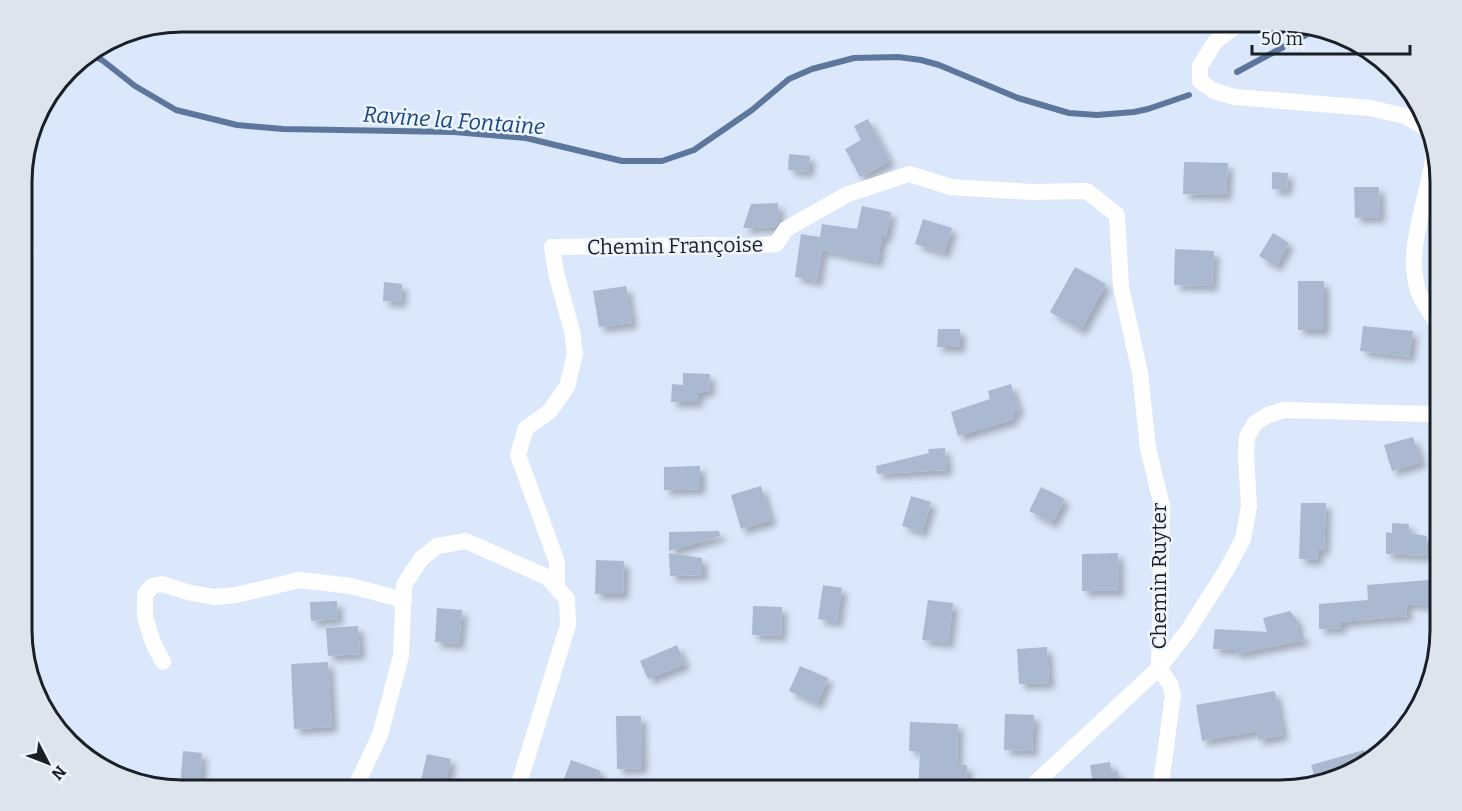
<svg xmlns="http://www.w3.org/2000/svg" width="1462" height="811" font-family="Bitter,serif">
<defs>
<filter id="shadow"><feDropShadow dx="5.5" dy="5.5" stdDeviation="3" flood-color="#0004"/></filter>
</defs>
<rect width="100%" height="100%" fill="#dbe8fb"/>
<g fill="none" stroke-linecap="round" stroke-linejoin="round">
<!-- stream -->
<path stroke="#5d779c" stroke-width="6" d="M 88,53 L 102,60 L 135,86 L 176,110 L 237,125 L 283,129 L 454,132 L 526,138 L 622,161 L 662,161 L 694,150 L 752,110 L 789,79 L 812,69 L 854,58 L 898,57 L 921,60 L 939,65 L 1018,98 L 1069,113 L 1097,115 L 1134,112 L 1148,109 L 1189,95
M 1237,72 L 1315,30"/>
</g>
<!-- building -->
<path fill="#aab9cf" filter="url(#shadow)" d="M 868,119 L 890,161 L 860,177 L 845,149 L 861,140 L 854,126 Z
M 789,154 L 810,156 L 808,172 L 788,170 Z
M 1184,162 L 1228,163 L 1226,195 L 1183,194 Z
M 1272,172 L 1288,173 L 1287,190 L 1272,189 Z
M 1354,187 L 1379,187 L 1380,217 L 1355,218 Z
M 778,203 L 779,222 L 775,227 L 743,228 L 751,204 Z
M 862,206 L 891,212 L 886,237 L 882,237 L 877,262 L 822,250 L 817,281 L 795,277 L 801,234 L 820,237 L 822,224 L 857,229 Z
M 923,219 L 952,228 L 944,253 L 915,244 Z
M 1273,233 L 1289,243 L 1276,266 L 1259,256 Z
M 1175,249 L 1214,251 L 1212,286 L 1174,285 Z
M 1075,267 L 1106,284 L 1081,330 L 1050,312 Z
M 1298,281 L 1324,281 L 1324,330 L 1298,330 Z
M 384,282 L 402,284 L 401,302 L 383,301 Z
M 626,286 L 632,323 L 599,327 L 593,291 Z
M 1363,326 L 1413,331 L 1409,357 L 1360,351 Z
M 938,329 L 960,329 L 960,347 L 937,347 Z
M 683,373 L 710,374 L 709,391 L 697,393 L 698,402 L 671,402 L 672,384 L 683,385 Z
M 1011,384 L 1019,411 L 1012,413 L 1014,419 L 958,436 L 951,412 L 990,399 L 988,391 Z
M 1413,437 L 1421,462 L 1392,471 L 1384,445 Z
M 945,448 L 947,470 L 877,474 L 876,466 L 929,453 L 928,449 Z
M 700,466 L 700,489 L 664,490 L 664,467 Z
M 761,486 L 771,520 L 741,529 L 731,495 Z
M 1041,487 L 1065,499 L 1052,523 L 1029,511 Z
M 911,496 L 931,502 L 922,532 L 902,526 Z
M 1301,503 L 1326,503 L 1324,550 L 1318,549 L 1317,560 L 1299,559 Z
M 1392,523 L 1409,524 L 1409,533 L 1427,536 L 1426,556 L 1386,554 L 1386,532 L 1392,533 Z
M 719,531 L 720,536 L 669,551 L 669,532 Z
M 669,553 L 702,558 L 702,575 L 670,576 Z
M 1118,553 L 1119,591 L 1082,591 L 1082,554 Z
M 596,560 L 624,561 L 623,594 L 595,594 Z
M 1441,579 L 1441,605 L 1406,604 L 1407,616 L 1341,622 L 1341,628 L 1319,629 L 1319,604 L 1368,600 L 1367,585 Z
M 823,585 L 842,588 L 837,622 L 818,619 Z
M 928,600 L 953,603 L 948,643 L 922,640 Z
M 337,601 L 338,619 L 311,621 L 310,602 Z
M 753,606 L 782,607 L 781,636 L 752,635 Z
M 437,608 L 462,610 L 459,644 L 435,642 Z
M 1290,611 L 1298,622 L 1297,634 L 1303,634 L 1304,640 L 1235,654 L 1236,650 L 1213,649 L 1215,629 L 1267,632 L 1263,618 Z
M 358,626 L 360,654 L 328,656 L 326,628 Z
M 677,645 L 685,664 L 648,679 L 640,661 Z
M 1047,647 L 1049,683 L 1019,684 L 1017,649 Z
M 328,662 L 332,727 L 294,729 L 291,664 Z
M 800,666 L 828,678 L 817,704 L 789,691 Z
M 1275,691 L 1283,735 L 1258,740 L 1257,731 L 1202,741 L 1196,705 Z
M 1005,714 L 1034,715 L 1032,751 L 1004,750 Z
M 616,716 L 641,716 L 642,768 L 617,769 Z
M 910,722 L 958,724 L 957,765 L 967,765 L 966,790 L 918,790 L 920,751 L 909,751 Z
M 1364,750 L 1369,764 L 1316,781 L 1311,765 Z
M 183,751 L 202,753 L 200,788 L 180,787 Z
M 427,754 L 451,759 L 444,790 L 420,785 Z
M 571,760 L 601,771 L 594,790 L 560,790 Z
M 1110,762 L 1112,772 L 1118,771 L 1120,790 L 1094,790 L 1090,765 Z"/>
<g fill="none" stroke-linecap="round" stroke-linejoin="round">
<!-- street -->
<path stroke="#fff" stroke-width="16" d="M 1242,21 L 1215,42 L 1200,66 L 1200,81 L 1214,91 L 1235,97 L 1370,108 L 1405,116 L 1426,128
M 1434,151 C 1430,196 1403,249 1419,293 C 1423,305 1434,317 1441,329
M 557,587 L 557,562 L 518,455 L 526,428 L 549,412 L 567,387 L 575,354 L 572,331 L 556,273 L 552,247 L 712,245 L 749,246 L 776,244 L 786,229 L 848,194 L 909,174 L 951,187 L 1032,192 L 1087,191 L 1117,215 L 1121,287 L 1140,373 L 1148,448 L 1162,506 L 1159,668 L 1170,684 L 1173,696 L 1160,790
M 163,662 L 153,643 L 145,617 L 145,595 L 152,586 L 162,584 L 187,592 L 214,597 L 236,595 L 300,580 L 351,586 L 404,600
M 354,790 L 380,735 L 401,656 L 404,585 L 421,559 L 437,546 L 466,541 L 547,577 L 567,599 L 568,625 L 517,790
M 1028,790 L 1159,668 L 1189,629 L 1227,569 L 1243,539 L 1249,506 L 1246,456 L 1247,437 L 1255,423 L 1268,415 L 1284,410 L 1428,414 L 1441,410"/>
</g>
<g text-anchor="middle" stroke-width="5" stroke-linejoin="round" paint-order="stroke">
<!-- street labels -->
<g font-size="21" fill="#191f27" stroke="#eef5fe">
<text transform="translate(675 246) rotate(-1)" y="7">Chemin Françoise</text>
<text transform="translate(1159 576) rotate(-90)" y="7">Chemin Ruyter</text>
</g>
<!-- water labels -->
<g font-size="22" font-style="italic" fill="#194683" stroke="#eef5fe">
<text transform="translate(454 120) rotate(4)" y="8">Ravine la Fontaine</text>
</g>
</g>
<!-- crop -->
<path d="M0 0H1462V811H0ZM182 32H1280A150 150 0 0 1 1430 182V630A150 150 0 0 1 1280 780H182A150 150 0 0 1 32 630V182A150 150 0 0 1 182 32Z" fill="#dde4ed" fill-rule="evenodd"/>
<path fill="none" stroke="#191f27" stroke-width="3" d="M182 32H1280A150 150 0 0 1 1430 182V630A150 150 0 0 1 1280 780H182A150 150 0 0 1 32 630V182A150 150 0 0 1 182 32Z"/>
<!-- north arrow -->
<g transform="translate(48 763) rotate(132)" stroke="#eef5fe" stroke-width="4.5" paint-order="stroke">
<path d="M0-4.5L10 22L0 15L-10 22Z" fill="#191f27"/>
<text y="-9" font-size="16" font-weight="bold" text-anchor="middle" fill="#191f27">N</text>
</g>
<!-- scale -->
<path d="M1252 45v9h158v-9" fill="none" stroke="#191f27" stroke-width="3"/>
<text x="1261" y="45" font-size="18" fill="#191f27" stroke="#eef5fe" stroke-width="4.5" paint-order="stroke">50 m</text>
</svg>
